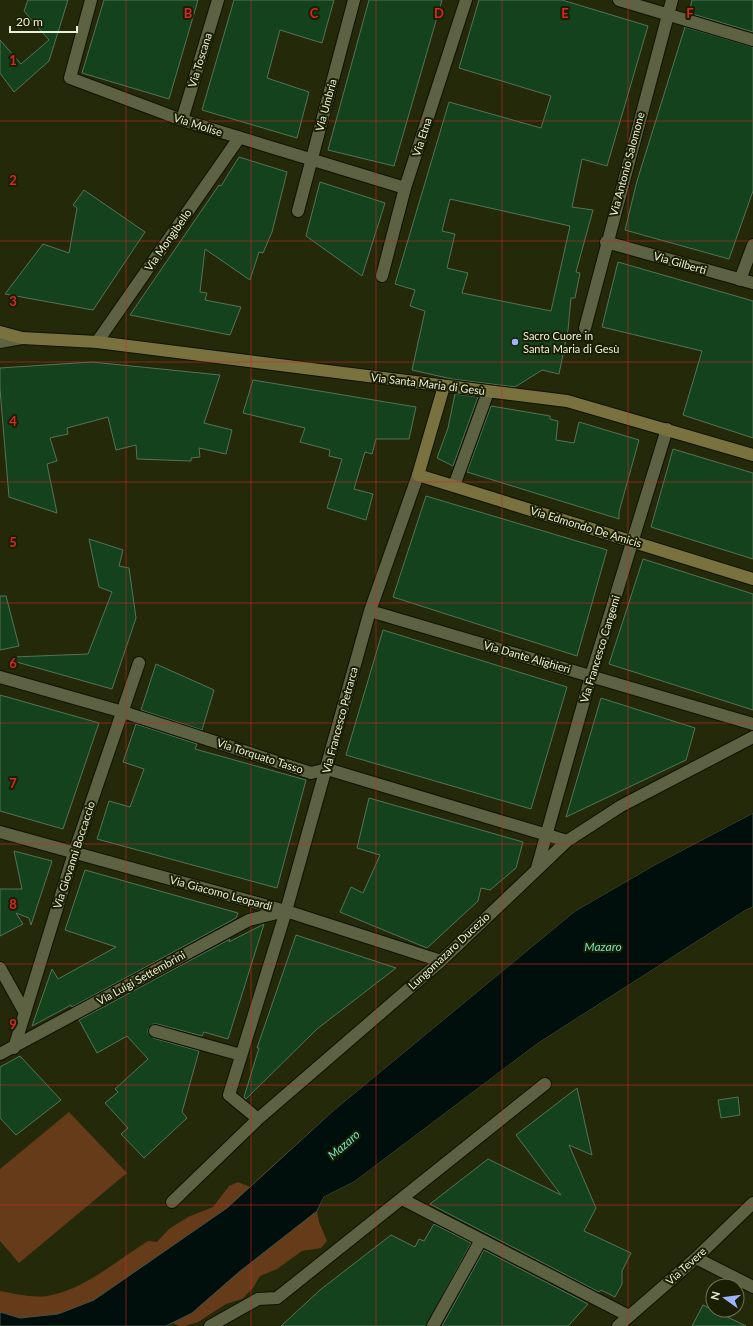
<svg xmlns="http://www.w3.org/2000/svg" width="753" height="1326" font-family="Lato,sans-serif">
<rect width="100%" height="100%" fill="#242909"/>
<!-- green -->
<path fill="#653b1a" d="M 69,1112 L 127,1173 L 19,1263 L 0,1241 L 0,1169 Z
M 238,1182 L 250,1187 L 227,1208 L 94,1300 L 58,1314 L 20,1318 L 0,1312 L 0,1291 C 16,1294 36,1299 52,1295 C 86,1288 119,1259 148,1241 L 157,1242 L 169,1229 L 188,1217 L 213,1207 L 229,1186 Z
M 317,1211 L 319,1222 L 327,1241 L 321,1248 L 302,1251 L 277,1269 L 260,1276 L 253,1288 L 242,1299 L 226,1304 L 198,1322 L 185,1326 L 179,1326 L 173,1323 L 192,1313 L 239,1272 Z"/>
<!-- water -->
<path fill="#000f0b" stroke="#46524a" d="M 753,813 L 753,907 L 746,910 L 537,1044 L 354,1182 L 324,1197 L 317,1211 L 239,1272 L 192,1313 L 166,1326 L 0,1326 L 0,1312 L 20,1318 L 58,1314 L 94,1300 L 227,1208 L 334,1110 L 575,911 L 658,863 Z"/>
<!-- pier -->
<path fill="#242909" d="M 753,811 L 753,813 L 658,863 L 575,911 L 334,1110 L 293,1147 L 291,1146 L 332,1108 L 574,910 L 657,861 Z
M 753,907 L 753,910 L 747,911 L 538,1045 L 355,1184 L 325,1198 L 317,1213 L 324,1197 L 354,1182 L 537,1044 L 746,910 Z"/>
<!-- building -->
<path fill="#14421d" stroke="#567259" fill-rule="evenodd" d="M 28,0 L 68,0 L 49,61 L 14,92 L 0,73 L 0,40 L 21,64 L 49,40 L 24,11 Z
M 104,0 L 198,0 L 169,99 L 82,73 Z
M 234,0 L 334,0 L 322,43 L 280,30 L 267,78 L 309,92 L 297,138 L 202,110 Z
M 369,0 L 442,0 L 394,166 L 328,150 Z
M 479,0 L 562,0 L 648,26 L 607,166 L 582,159 L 572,207 L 593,210 L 576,272 L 580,273 L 575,298 L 571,298 L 568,330 L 559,374 L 542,370 L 515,387 L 452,379 L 412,370 L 425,311 L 410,306 L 415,290 L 395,284 L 449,102 L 541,128 L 551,96 L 459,68 ZM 450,199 L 570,226 L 551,311 L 462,293 L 468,273 L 447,268 L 455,234 L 442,231 Z
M 692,0 L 753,0 L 753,32 L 689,13 Z
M 685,27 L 753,47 L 753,191 L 729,259 L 625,230 L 637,181 Z
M 239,157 L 287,172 L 272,232 L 263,253 L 259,252 L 250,280 L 205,249 L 200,292 L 207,293 L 205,300 L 241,307 L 230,335 L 130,315 L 219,185 L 221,186 Z
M 320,182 L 385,203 L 362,276 L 306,236 Z
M 84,190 L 145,232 L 93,310 L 5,294 L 43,244 L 69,253 L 77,208 L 73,205 Z
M 618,262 L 753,301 L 753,438 L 683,415 L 702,351 L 602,327 Z
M 92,362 L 220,375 L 204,423 L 232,430 L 226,454 L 199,448 L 200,457 L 191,458 L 191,461 L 137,459 L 136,445 L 116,450 L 108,417 L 67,428 L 68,434 L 50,438 L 57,461 L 47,464 L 57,513 L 9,497 L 0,389 L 0,368 Z
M 253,380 L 416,407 L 409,439 L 376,439 L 372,454 L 365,452 L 354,489 L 373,494 L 366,520 L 327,508 L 342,459 L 329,456 L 330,450 L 300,442 L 305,428 L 243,413 Z
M 455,394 L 478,397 L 453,466 L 437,458 L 448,428 Z
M 491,406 L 550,416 L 550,419 L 558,421 L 556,440 L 574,443 L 579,422 L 639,440 L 619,512 L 619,519 L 467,472 Z
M 673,449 L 753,473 L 753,559 L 651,527 Z
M 426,496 L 607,550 L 577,656 L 393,597 Z
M 89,539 L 123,550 L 119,566 L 129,568 L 136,618 L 112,689 L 13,661 L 13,657 L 88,654 L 112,592 L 99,587 Z
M 643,559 L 753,594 L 753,710 L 609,664 Z
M 0,596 L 6,596 L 19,646 L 0,650 Z
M 383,630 L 567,687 L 531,809 L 346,755 Z
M 156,664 L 214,690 L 202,730 L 141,710 Z
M 0,695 L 99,723 L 63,829 L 0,811 Z
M 601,698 L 695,728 L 686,760 L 566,817 Z
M 136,724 L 197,744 L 195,749 L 306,780 L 277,888 L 97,839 L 109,801 L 130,807 L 144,769 L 123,762 Z
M 369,798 L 523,842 L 516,868 L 490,890 L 481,888 L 478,901 L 427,948 L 340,912 L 351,887 L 363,893 L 380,855 L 357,848 Z
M 14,851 L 52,861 L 31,925 L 29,918 L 16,913 L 23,924 L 0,936 L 0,889 L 22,889 Z
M 85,870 L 238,913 L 236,918 L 72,1007 L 71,1005 L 32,1026 L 52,969 L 58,979 L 116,947 L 65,930 Z
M 264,924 L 228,1039 L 204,1032 L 202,1036 L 157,1024 L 153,1024 L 148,1029 L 148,1033 L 153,1038 L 199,1051 L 182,1112 L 187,1118 L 144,1158 L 121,1134 L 128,1128 L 105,1103 L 118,1092 L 115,1089 L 148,1059 L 127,1036 L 97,1053 L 79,1020 L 230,939 L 229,942 Z
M 296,935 L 396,968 L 317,1029 L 246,1099 L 244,1097 L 259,1048 L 257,1048 Z
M 20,1056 L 61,1100 L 16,1135 L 0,1118 L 0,1067 Z
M 577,1088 L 592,1155 L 569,1145 L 596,1208 L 584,1231 L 631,1253 L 622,1271 L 622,1284 L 615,1297 L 601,1290 L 599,1292 L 430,1204 L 488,1159 L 561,1195 L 516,1135 Z
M 738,1097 L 740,1115 L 721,1118 L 718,1100 Z
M 434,1224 L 471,1243 L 426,1326 L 281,1326 L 320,1290 L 391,1235 L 415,1247 L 419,1239 L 424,1241 Z
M 484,1250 L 588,1304 L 568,1326 L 442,1326 Z
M 703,1305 L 713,1310 L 746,1326 L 692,1326 Z"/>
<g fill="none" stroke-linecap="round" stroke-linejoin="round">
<defs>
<path id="street" d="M 91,0 L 70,78 L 182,120 L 405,188
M 619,0 L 753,40
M 182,120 L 218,0
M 298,211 L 354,0
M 606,242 L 753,283
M 382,276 L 405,188 L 466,0
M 740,280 L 753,245
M 585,328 L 672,0
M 0,342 L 22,338
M 97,342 L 239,138
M 454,486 L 488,392
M 370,611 L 753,724
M 0,677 L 123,712 L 311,773 L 327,769 L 567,841
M 0,832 L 286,911 L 441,961
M 537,868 L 591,676 L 667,429
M 0,968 L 25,1013
M 155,1031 L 241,1055
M 14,1048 L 74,853 L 139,663
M 0,1054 L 249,920 L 285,911
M 258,1119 L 229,1095 L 286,911 L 370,611 L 418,475
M 402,1199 L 629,1316
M 172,1202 L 258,1119 L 441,961 L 567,841 L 621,806 L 753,737
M 696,1258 L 753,1287
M 210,1326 L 258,1299 L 277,1298 L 545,1084
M 433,1326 L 481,1240
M 618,1326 L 696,1258 L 753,1203"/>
<path id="secondary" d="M 0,332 L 22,338 L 97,342 L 567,401 L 753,455
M 444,386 L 418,475 L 753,579"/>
</defs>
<!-- street casing -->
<use href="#street" stroke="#0e1100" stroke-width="14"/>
<!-- secondary casing -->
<use href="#secondary" stroke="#0e1100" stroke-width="14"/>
<!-- street -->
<use href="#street" stroke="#5c6242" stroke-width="12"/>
<!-- secondary -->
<use href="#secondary" stroke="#79723f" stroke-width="12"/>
</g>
<!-- grid -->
<path fill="none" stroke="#d62828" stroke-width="1" stroke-opacity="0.55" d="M 126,0 L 126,1326M 251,0 L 251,1326M 376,0 L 376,1326M 502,0 L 502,1326M 628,0 L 628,1326M 0,121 L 753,121M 0,241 L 753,241M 0,362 L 753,362M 0,482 L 753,482M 0,603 L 753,603M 0,723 L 753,723M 0,844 L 753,844M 0,964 L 753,964M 0,1085 L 753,1085M 0,1205 L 753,1205"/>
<!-- markers -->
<circle fill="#9cb4fd" stroke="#1b1f02" stroke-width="1.5" cx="515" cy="342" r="4"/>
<g text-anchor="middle" stroke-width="4" stroke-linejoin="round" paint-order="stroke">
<!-- street labels -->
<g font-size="11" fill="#ebefdc" stroke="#1b1f02">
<text transform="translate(200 60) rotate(-73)" y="4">Via Toscana</text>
<text transform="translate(326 105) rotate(-75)" y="4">Via Umbria</text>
<text transform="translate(198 125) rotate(18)" y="4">Via Molise</text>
<text transform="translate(422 137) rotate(-72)" y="4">Via Etna</text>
<text transform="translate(627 164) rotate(-75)" y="4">Via Antonio Salomone</text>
<text transform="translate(168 240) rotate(-55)" y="4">Via Mongibello</text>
<text transform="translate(680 263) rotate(16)" y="4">Via Gilberti</text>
<text transform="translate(428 384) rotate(7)" y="4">Via Santa Maria di Gesù</text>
<text transform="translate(586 527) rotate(17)" y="4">Via Edmondo De Amicis</text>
<text transform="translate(600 649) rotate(-73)" y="4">Via Francesco Cangemi</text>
<text transform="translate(527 657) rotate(16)" y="4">Via Dante Alighieri</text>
<text transform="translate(340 720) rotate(-75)" y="4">Via Francesco Petrarca</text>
<text transform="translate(260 756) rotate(18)" y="4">Via Torquato Tasso</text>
<text transform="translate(74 855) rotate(-72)" y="4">Via Giovanni Boccaccio</text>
<text transform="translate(221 893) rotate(15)" y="4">Via Giacomo Leopardi</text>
<text transform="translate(449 951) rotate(-43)" y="4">Lungomazaro Ducezio</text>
<text transform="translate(141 978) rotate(-29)" y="4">Via Luigi Settembrini</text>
<text transform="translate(686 1266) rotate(-42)" y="4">Via Tevere</text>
</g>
<!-- poi labels -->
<g font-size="11" fill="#ebefdc" stroke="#1b1f02" text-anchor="start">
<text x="523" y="340">Sacro Cuore in<tspan x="523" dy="13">Santa Maria di Gesù</tspan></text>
</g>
<!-- water labels -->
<g font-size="12" font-style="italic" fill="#72e3cb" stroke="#1b1f02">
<text x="603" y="951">Mazaro</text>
<text transform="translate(344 1145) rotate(-41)" y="4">Mazaro</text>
</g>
</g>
<g font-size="13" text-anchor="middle" font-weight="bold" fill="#d62828" stroke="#1b1f02" stroke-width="4" stroke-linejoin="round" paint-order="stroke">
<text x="188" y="18">B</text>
<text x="314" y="18">C</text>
<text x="439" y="18">D</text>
<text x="565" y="18">E</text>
<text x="690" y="18">F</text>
<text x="13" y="65">1</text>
<text x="13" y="185">2</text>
<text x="13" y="306">3</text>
<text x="13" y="426">4</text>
<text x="13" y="547">5</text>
<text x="13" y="668">6</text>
<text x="13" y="788">7</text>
<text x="13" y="909">8</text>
<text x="13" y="1029">9</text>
</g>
<!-- north arrow -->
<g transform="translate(725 1298) rotate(284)"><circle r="19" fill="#1b1f02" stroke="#6e7259"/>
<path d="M0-3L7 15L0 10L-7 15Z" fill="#9cb4fd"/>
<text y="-6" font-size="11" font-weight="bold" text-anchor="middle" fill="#ebefdc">N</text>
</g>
<!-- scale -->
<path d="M10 26v6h67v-6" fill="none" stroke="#ebefdc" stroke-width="2"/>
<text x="16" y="26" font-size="12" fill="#ebefdc" stroke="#1b1f02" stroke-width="3" paint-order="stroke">20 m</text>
</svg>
